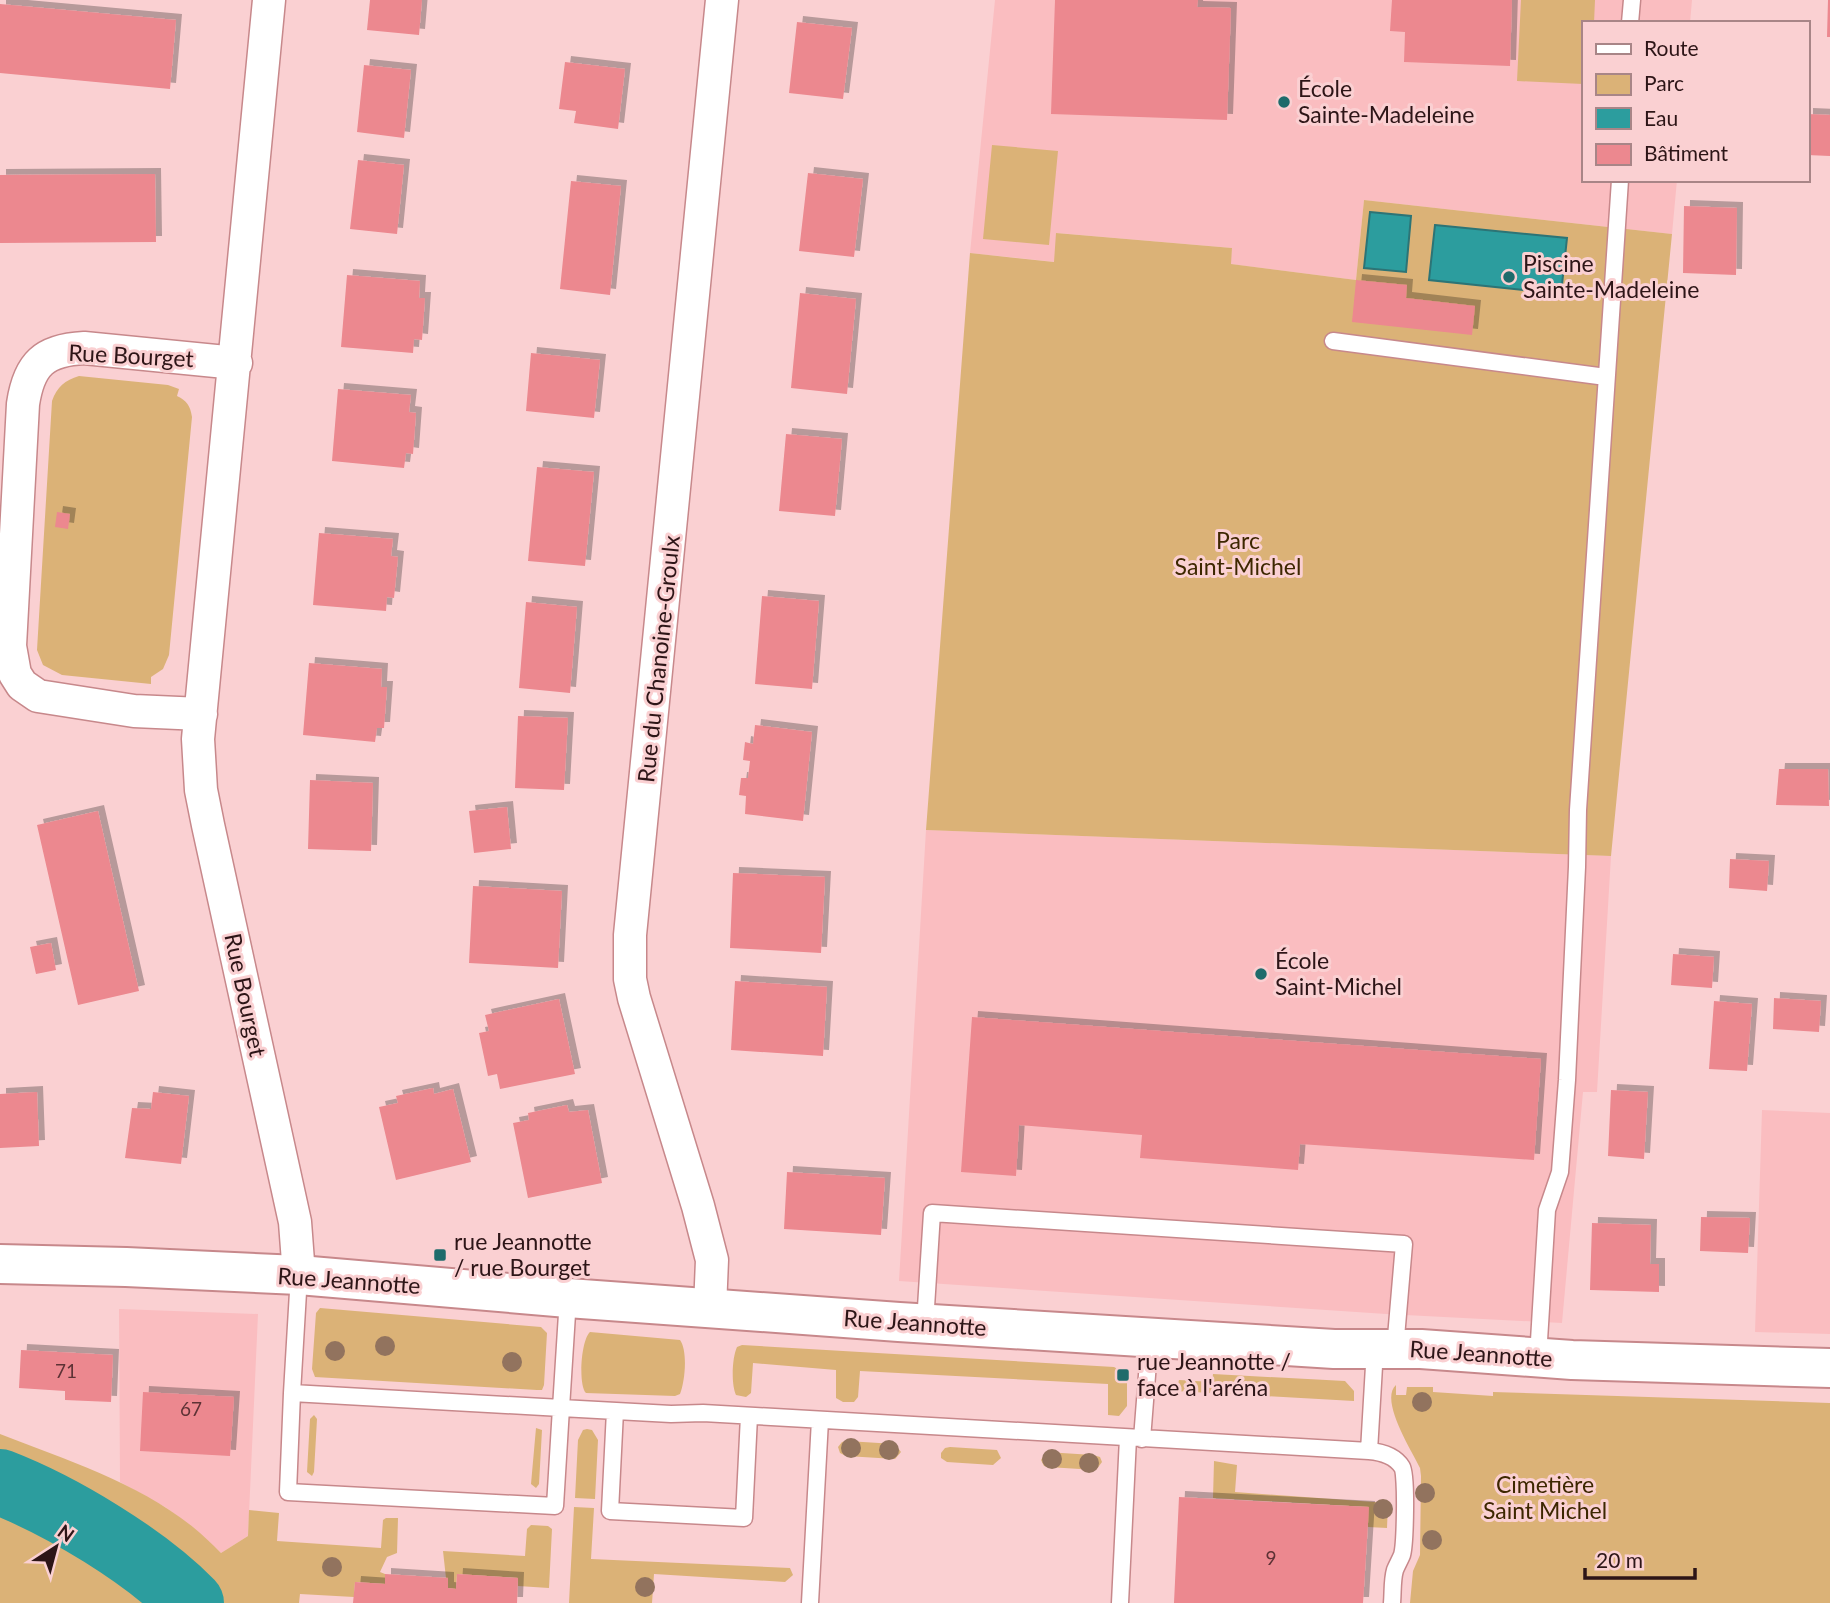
<svg xmlns="http://www.w3.org/2000/svg" width="1830" height="1603" font-family="Lato,sans-serif">
<defs>
<filter id="shadow"><feDropShadow dx="6" dy="-6" stdDeviation="0" flood-color="#0004"/></filter>
</defs>
<rect width="100%" height="100%" fill="#fad0d2"/>
<!-- built -->
<path fill="#fabdc0" d="M 995,0 L 1692,0 L 1690,23 L 1583,23 L 1583,180 L 1677,180 L 1672,234 L 1364,200 L 1356,280 L 1230,264 L 1232,248 L 1057,233 L 1055,262 L 970,253 Z
M 926,830 L 1611,856 L 1597,1092 L 1583,1092 L 1562,1323 L 1386,1314 L 899,1281 Z
M 1762,1110 L 1830,1113 L 1830,1334 L 1755,1332 Z
M 119,1309 L 258,1314 L 248,1536 L 221,1553 L 194,1528 L 165,1507 L 120,1482 Z"/>
<!-- green -->
<path fill="#dbb277" d="M 1521,0 L 1595,0 L 1594,23 L 1583,23 L 1583,84 L 1517,81 Z
M 992,145 L 1058,151 L 1049,245 L 983,239 Z
M 1364,200 L 1672,234 L 1611,856 L 926,830 L 970,253 L 1054,262 L 1056,233 L 1232,248 L 1231,264 L 1356,280 Z
M 79,376 L 168,385 L 179,389 L 177,396 C 187,401 190,405 192,417 L 169,655 L 163,669 L 151,677 L 151,684 L 62,675 L 43,665 L 37,650 L 52,401 C 57,387 65,380 79,376 Z
M 320,1308 L 541,1327 L 547,1333 L 544,1385 L 542,1390 L 537,1390 L 315,1377 L 312,1369 L 316,1313 Z
M 590,1332 L 680,1340 C 688,1351 685,1382 680,1394 L 675,1396 L 586,1393 C 578,1385 581,1340 590,1332 Z
M 742,1345 L 1114,1367 L 1127,1374 L 1127,1406 L 1119,1416 L 1108,1415 L 1108,1384 L 860,1371 L 858,1397 L 854,1402 L 843,1402 L 836,1398 L 836,1370 L 753,1363 L 751,1393 L 746,1397 L 736,1395 C 731,1384 732,1358 737,1347 Z
M 1213,1374 L 1345,1381 L 1354,1391 L 1354,1401 L 1176,1391 L 1179,1380 L 1212,1382 Z
M 1396,1385 L 1396,1395 L 1406,1395 L 1407,1387 L 1433,1387 L 1433,1392 L 1493,1396 L 1493,1392 L 1830,1403 L 1830,1603 L 1410,1603 L 1413,1571 L 1420,1555 L 1421,1476 L 1420,1468 C 1412,1451 1379,1400 1396,1385 Z
M 314,1415 L 317,1419 L 314,1472 L 312,1476 L 307,1472 L 310,1419 Z
M 536,1428 L 542,1430 L 539,1484 L 536,1488 L 531,1484 Z
M 587,1429 L 592,1430 L 598,1440 L 595,1499 L 575,1498 L 578,1440 L 583,1430 Z
M 0,1434 C 66,1460 137,1482 193,1527 C 203,1535 212,1544 221,1553 L 248,1536 L 249,1510 L 279,1513 L 277,1541 L 381,1548 L 383,1520 L 386,1518 L 398,1518 L 397,1553 L 387,1557 L 380,1572 L 385,1574 L 385,1584 L 355,1582 L 354,1597 L 300,1594 L 299,1603 L 0,1603 Z
M 847,1441 L 895,1444 L 901,1452 L 895,1459 L 846,1456 L 840,1453 L 838,1447 L 842,1442 Z
M 950,1447 L 997,1450 L 1001,1458 L 993,1465 L 947,1462 L 941,1458 L 941,1453 L 945,1448 Z
M 1046,1452 L 1093,1455 L 1100,1457 L 1102,1462 L 1096,1470 L 1048,1467 L 1044,1466 L 1041,1460 Z
M 1214,1461 L 1237,1465 L 1235,1492 L 1388,1503 L 1387,1528 L 1368,1527 L 1368,1507 L 1213,1498 Z
M 574,1507 L 594,1508 L 591,1559 L 790,1568 L 793,1575 L 785,1582 L 654,1574 L 652,1603 L 569,1603 Z
M 531,1525 L 548,1526 L 552,1529 L 549,1588 L 518,1586 L 518,1578 L 457,1574 L 456,1589 L 448,1588 L 448,1578 L 446,1578 L 443,1551 L 525,1556 L 527,1529 Z"/>
<!-- water -->
<path fill="#2c9d9e" stroke="#2c7476" stroke-width="2" d="M 1370,212 L 1411,216 L 1406,272 L 1364,268 Z
M 1435,225 L 1567,238 L 1561,294 L 1429,280 Z"/>
<g fill="none" stroke-linecap="round" stroke-linejoin="round">
<!-- river -->
<path stroke="#2c9d9e" stroke-width="66" d="M 0,1482 C 62,1506 145,1556 191,1603"/>
</g>
<!-- building -->
<path fill="#ec888f" filter="url(#shadow)" d="M 370,0 L 422,0 L 419,35 L 367,30 Z
M 1055,0 L 1198,0 L 1197,7 L 1231,8 L 1227,120 L 1051,114 Z
M 1392,0 L 1512,0 L 1510,66 L 1404,62 L 1405,32 L 1390,31 Z
M 1828,0 L 1830,0 L 1830,37 L 1827,37 Z
M 0,4 L 176,20 L 170,89 L 0,73 Z
M 797,22 L 852,28 L 843,99 L 789,93 Z
M 565,62 L 625,69 L 618,129 L 574,123 L 576,111 L 559,109 Z
M 364,65 L 411,70 L 404,138 L 357,132 Z
M 1807,114 L 1830,115 L 1830,156 L 1807,155 Z
M 358,160 L 404,165 L 397,234 L 350,229 Z
M 808,173 L 863,179 L 854,257 L 799,251 Z
M 155,174 L 156,242 L 0,243 L 0,175 Z
M 571,181 L 621,186 L 610,295 L 560,289 Z
M 1684,206 L 1737,208 L 1736,275 L 1683,273 Z
M 347,275 L 420,281 L 419,298 L 425,298 L 422,340 L 414,339 L 413,353 L 341,347 Z
M 1356,280 L 1407,285 L 1406,298 L 1475,306 L 1472,335 L 1352,322 Z
M 800,293 L 856,299 L 847,394 L 791,388 Z
M 531,353 L 600,360 L 594,418 L 526,411 Z
M 338,389 L 411,395 L 409,412 L 416,413 L 413,454 L 406,453 L 404,468 L 332,461 Z
M 786,434 L 842,439 L 835,516 L 779,511 Z
M 537,467 L 594,472 L 585,566 L 528,561 Z
M 57,512 L 70,514 L 68,529 L 55,527 Z
M 319,533 L 393,539 L 391,556 L 398,557 L 394,598 L 387,597 L 386,611 L 313,605 Z
M 762,596 L 819,601 L 812,689 L 755,684 Z
M 526,602 L 577,607 L 570,693 L 519,688 Z
M 309,663 L 382,669 L 381,687 L 387,687 L 384,728 L 377,728 L 375,742 L 303,735 Z
M 518,716 L 568,718 L 564,790 L 515,788 Z
M 755,725 L 812,732 L 803,821 L 745,814 L 746,796 L 739,795 L 741,778 L 748,778 L 750,761 L 743,760 L 745,742 L 753,744 Z
M 1779,769 L 1828,769 L 1829,806 L 1776,805 Z
M 310,780 L 373,783 L 371,851 L 308,849 Z
M 507,807 L 511,849 L 474,853 L 469,811 Z
M 98,811 L 139,991 L 78,1005 L 37,825 Z
M 1730,859 L 1769,861 L 1767,891 L 1729,888 Z
M 733,873 L 825,877 L 821,953 L 730,948 Z
M 473,886 L 562,891 L 558,968 L 469,963 Z
M 51,943 L 56,970 L 36,974 L 30,947 Z
M 1673,954 L 1714,957 L 1712,988 L 1671,985 Z
M 735,981 L 827,987 L 823,1056 L 731,1050 Z
M 1774,998 L 1821,1001 L 1819,1032 L 1773,1029 Z
M 559,999 L 575,1074 L 500,1089 L 497,1074 L 488,1076 L 479,1033 L 489,1031 L 485,1015 Z
M 1714,1001 L 1752,1004 L 1747,1071 L 1709,1069 Z
M 972,1017 L 1541,1059 L 1534,1160 L 1300,1144 L 1298,1170 L 1140,1158 L 1142,1135 L 1019,1125 L 1016,1176 L 961,1172 Z
M 433,1088 L 434,1094 L 453,1089 L 471,1162 L 396,1180 L 379,1107 L 398,1103 L 396,1096 Z
M 1611,1090 L 1648,1092 L 1644,1159 L 1608,1156 Z
M 37,1092 L 39,1146 L 0,1148 L 0,1094 Z
M 153,1092 L 189,1096 L 181,1164 L 125,1158 L 132,1108 L 151,1109 Z
M 567,1105 L 569,1112 L 588,1110 L 602,1183 L 528,1198 L 513,1123 L 529,1120 L 528,1113 Z
M 787,1172 L 885,1178 L 881,1235 L 784,1229 Z
M 1701,1217 L 1750,1218 L 1748,1253 L 1700,1251 Z
M 1592,1223 L 1651,1225 L 1650,1264 L 1659,1264 L 1659,1292 L 1590,1290 Z
M 21,1350 L 113,1355 L 111,1402 L 65,1400 L 65,1391 L 19,1388 Z
M 143,1392 L 234,1397 L 230,1456 L 140,1451 Z
M 1179,1497 L 1369,1507 L 1363,1603 L 1174,1603 Z
M 385,1574 L 448,1578 L 448,1588 L 456,1589 L 457,1574 L 518,1578 L 517,1603 L 353,1603 L 355,1582 L 385,1584 Z"/>
<g fill="none" stroke-linecap="round" stroke-linejoin="round">
<defs>
<path id="lane" d="M 1630,23 L 1632,0
M 1333,341 L 1606,377
M 568,1298 L 561,1408 L 671,1414 L 703,1413 L 1369,1451 L 1375,1349
M 925,1323 L 932,1213 L 1404,1244 L 1395,1349
M 1538,1357 L 1547,1210 L 1560,1172 L 1567,1080 L 1577,867 L 1578,810 L 1620,180
M 292,1393 L 288,1492 L 555,1506 L 561,1408 L 292,1393 L 299,1275
M 615,1411 L 610,1511 L 744,1518 L 749,1416
M 1142,1439 L 1150,1337
M 1369,1451 C 1381,1452 1395,1456 1402,1467 C 1407,1475 1405,1545 1402,1555 C 1400,1560 1397,1565 1395,1570 C 1392,1580 1393,1592 1392,1603
M 810,1603 L 820,1420
M 1120,1603 L 1128,1438"/>
<path id="street" d="M 269,0 L 198,739 L 201,790 L 208,825 L 295,1222 L 299,1275
M 201,714 L 134,711 L 38,696 L 22,685 L 15,674 L 10,646 L 23,404 C 29,364 44,350 84,348 L 236,363
M 710,1308 L 712,1260 L 698,1206 L 634,998 L 630,979 L 630,935 L 722,0"/>
<path id="secondary" d="M 0,1264 L 126,1267 L 299,1275 L 568,1298 L 899,1322 L 1334,1349 L 1421,1349 L 1572,1360 L 1830,1368"/>
</defs>
<!-- lane casing -->
<use href="#lane" stroke="#c7888b" stroke-width="19"/>
<!-- street casing -->
<use href="#street" stroke="#c7888b" stroke-width="35"/>
<!-- secondary casing -->
<use href="#secondary" stroke="#c7888b" stroke-width="42"/>
<!-- lane -->
<use href="#lane" stroke="#fff" stroke-width="16"/>
<!-- street -->
<use href="#street" stroke="#fff" stroke-width="32"/>
<!-- secondary -->
<use href="#secondary" stroke="#fff" stroke-width="38"/>
</g>
<!-- trees -->
<g fill="#92735e">
<circle cx="385" cy="1346" r="10"/>
<circle cx="335" cy="1351" r="10"/>
<circle cx="512" cy="1362" r="10"/>
<circle cx="1422" cy="1402" r="10"/>
<circle cx="851" cy="1448" r="10"/>
<circle cx="889" cy="1450" r="10"/>
<circle cx="1052" cy="1459" r="10"/>
<circle cx="1089" cy="1463" r="10"/>
<circle cx="1425" cy="1493" r="10"/>
<circle cx="1383" cy="1509" r="10"/>
<circle cx="1432" cy="1540" r="10"/>
<circle cx="332" cy="1567" r="10"/>
<circle cx="645" cy="1587" r="10"/>
</g>
<!-- markers -->
<g fill="#1e6b6b" stroke="#fad0d2" stroke-width="2.5">
<circle cx="1284" cy="102" r="7"/>
<circle cx="1509" cy="277" r="7"/>
<circle cx="1261" cy="974" r="7"/>
<rect x="433" y="1248" width="14" height="14" rx="3.5"/>
<rect x="1116" y="1368" width="14" height="14" rx="3.5"/>
</g>
<g text-anchor="middle" stroke-width="6" stroke-linejoin="round" paint-order="stroke">
<!-- number labels -->
<g font-size="19" fill="#5d3235">
<text x="66" y="1378">71</text>
<text x="191" y="1416">67</text>
<text x="1271" y="1565">9</text>
</g>
<!-- poi labels -->
<g font-size="23" fill="#2d1517" stroke="#fad0d2" text-anchor="start">
<text x="1298" y="97">École<tspan x="1298" dy="26">Sainte-Madeleine</tspan></text>
<text x="1523" y="272">Piscine<tspan x="1523" dy="26">Sainte-Madeleine</tspan></text>
<text x="1275" y="969">École<tspan x="1275" dy="26">Saint-Michel</tspan></text>
<text x="454" y="1250">rue Jeannotte<tspan x="454" dy="26">/ rue Bourget</tspan></text>
<text x="1137" y="1370">rue Jeannotte /<tspan x="1137" dy="26">face à l'aréna</tspan></text>
</g>
<!-- street labels -->
<g font-size="23" fill="#2d1517" stroke="#fad0d2">
<text transform="translate(131 356) rotate(3)" y="8">Rue Bourget</text>
<text transform="translate(659 659) rotate(-84)" y="8">Rue du Chanoine-Groulx</text>
<text transform="translate(245 995) rotate(78)" y="8">Rue Bourget</text>
<text transform="translate(349 1281) rotate(4)" y="8">Rue Jeannotte</text>
<text transform="translate(915 1323) rotate(4)" y="8">Rue Jeannotte</text>
<text transform="translate(1481 1354) rotate(4)" y="8">Rue Jeannotte</text>
</g>
<!-- park labels -->
<g font-size="23" fill="#3d2700" stroke="#fad0d2">
<text x="1238" y="549">Parc<tspan x="1238" dy="26">Saint-Michel</tspan></text>
<text x="1545" y="1493">Cimetière<tspan x="1545" dy="26">Saint Michel</tspan></text>
</g>
</g>
<!-- legend -->
<rect x="1582" y="21" width="228" height="161" fill="#fad0d2" stroke="#a88587" stroke-width="2"/>
<rect x="1596" y="44" width="35" height="10" fill="#ffffff" stroke="#a88587" stroke-width="2"/>
<text x="1644" y="56" font-size="21" fill="#2d1517">Route</text>
<rect x="1596" y="74" width="35" height="21" fill="#dbb277" stroke="#a88587" stroke-width="2"/>
<text x="1644" y="91" font-size="21" fill="#2d1517">Parc</text>
<rect x="1596" y="108" width="35" height="21" fill="#2c9d9e" stroke="#a88587" stroke-width="2"/>
<text x="1644" y="126" font-size="21" fill="#2d1517">Eau</text>
<rect x="1596" y="144" width="35" height="21" fill="#ec888f" stroke="#a88587" stroke-width="2"/>
<text x="1644" y="161" font-size="21" fill="#2d1517">Bâtiment</text>
<!-- north arrow -->
<g transform="translate(56 1547) rotate(36)" stroke="#fad0d2" stroke-width="5" paint-order="stroke">
<path d="M0-5L12 26L0 18L-12 26Z" fill="#2d1517"/>
<text y="-10" font-size="19" font-weight="bold" text-anchor="middle" fill="#2d1517">N</text>
</g>
<!-- scale -->
<path d="M1585 1568v10h110v-10" fill="none" stroke="#2d1517" stroke-width="3.5"/>
<text x="1596" y="1568" font-size="21" fill="#2d1517" stroke="#fad0d2" stroke-width="5" paint-order="stroke">20 m</text>
</svg>
